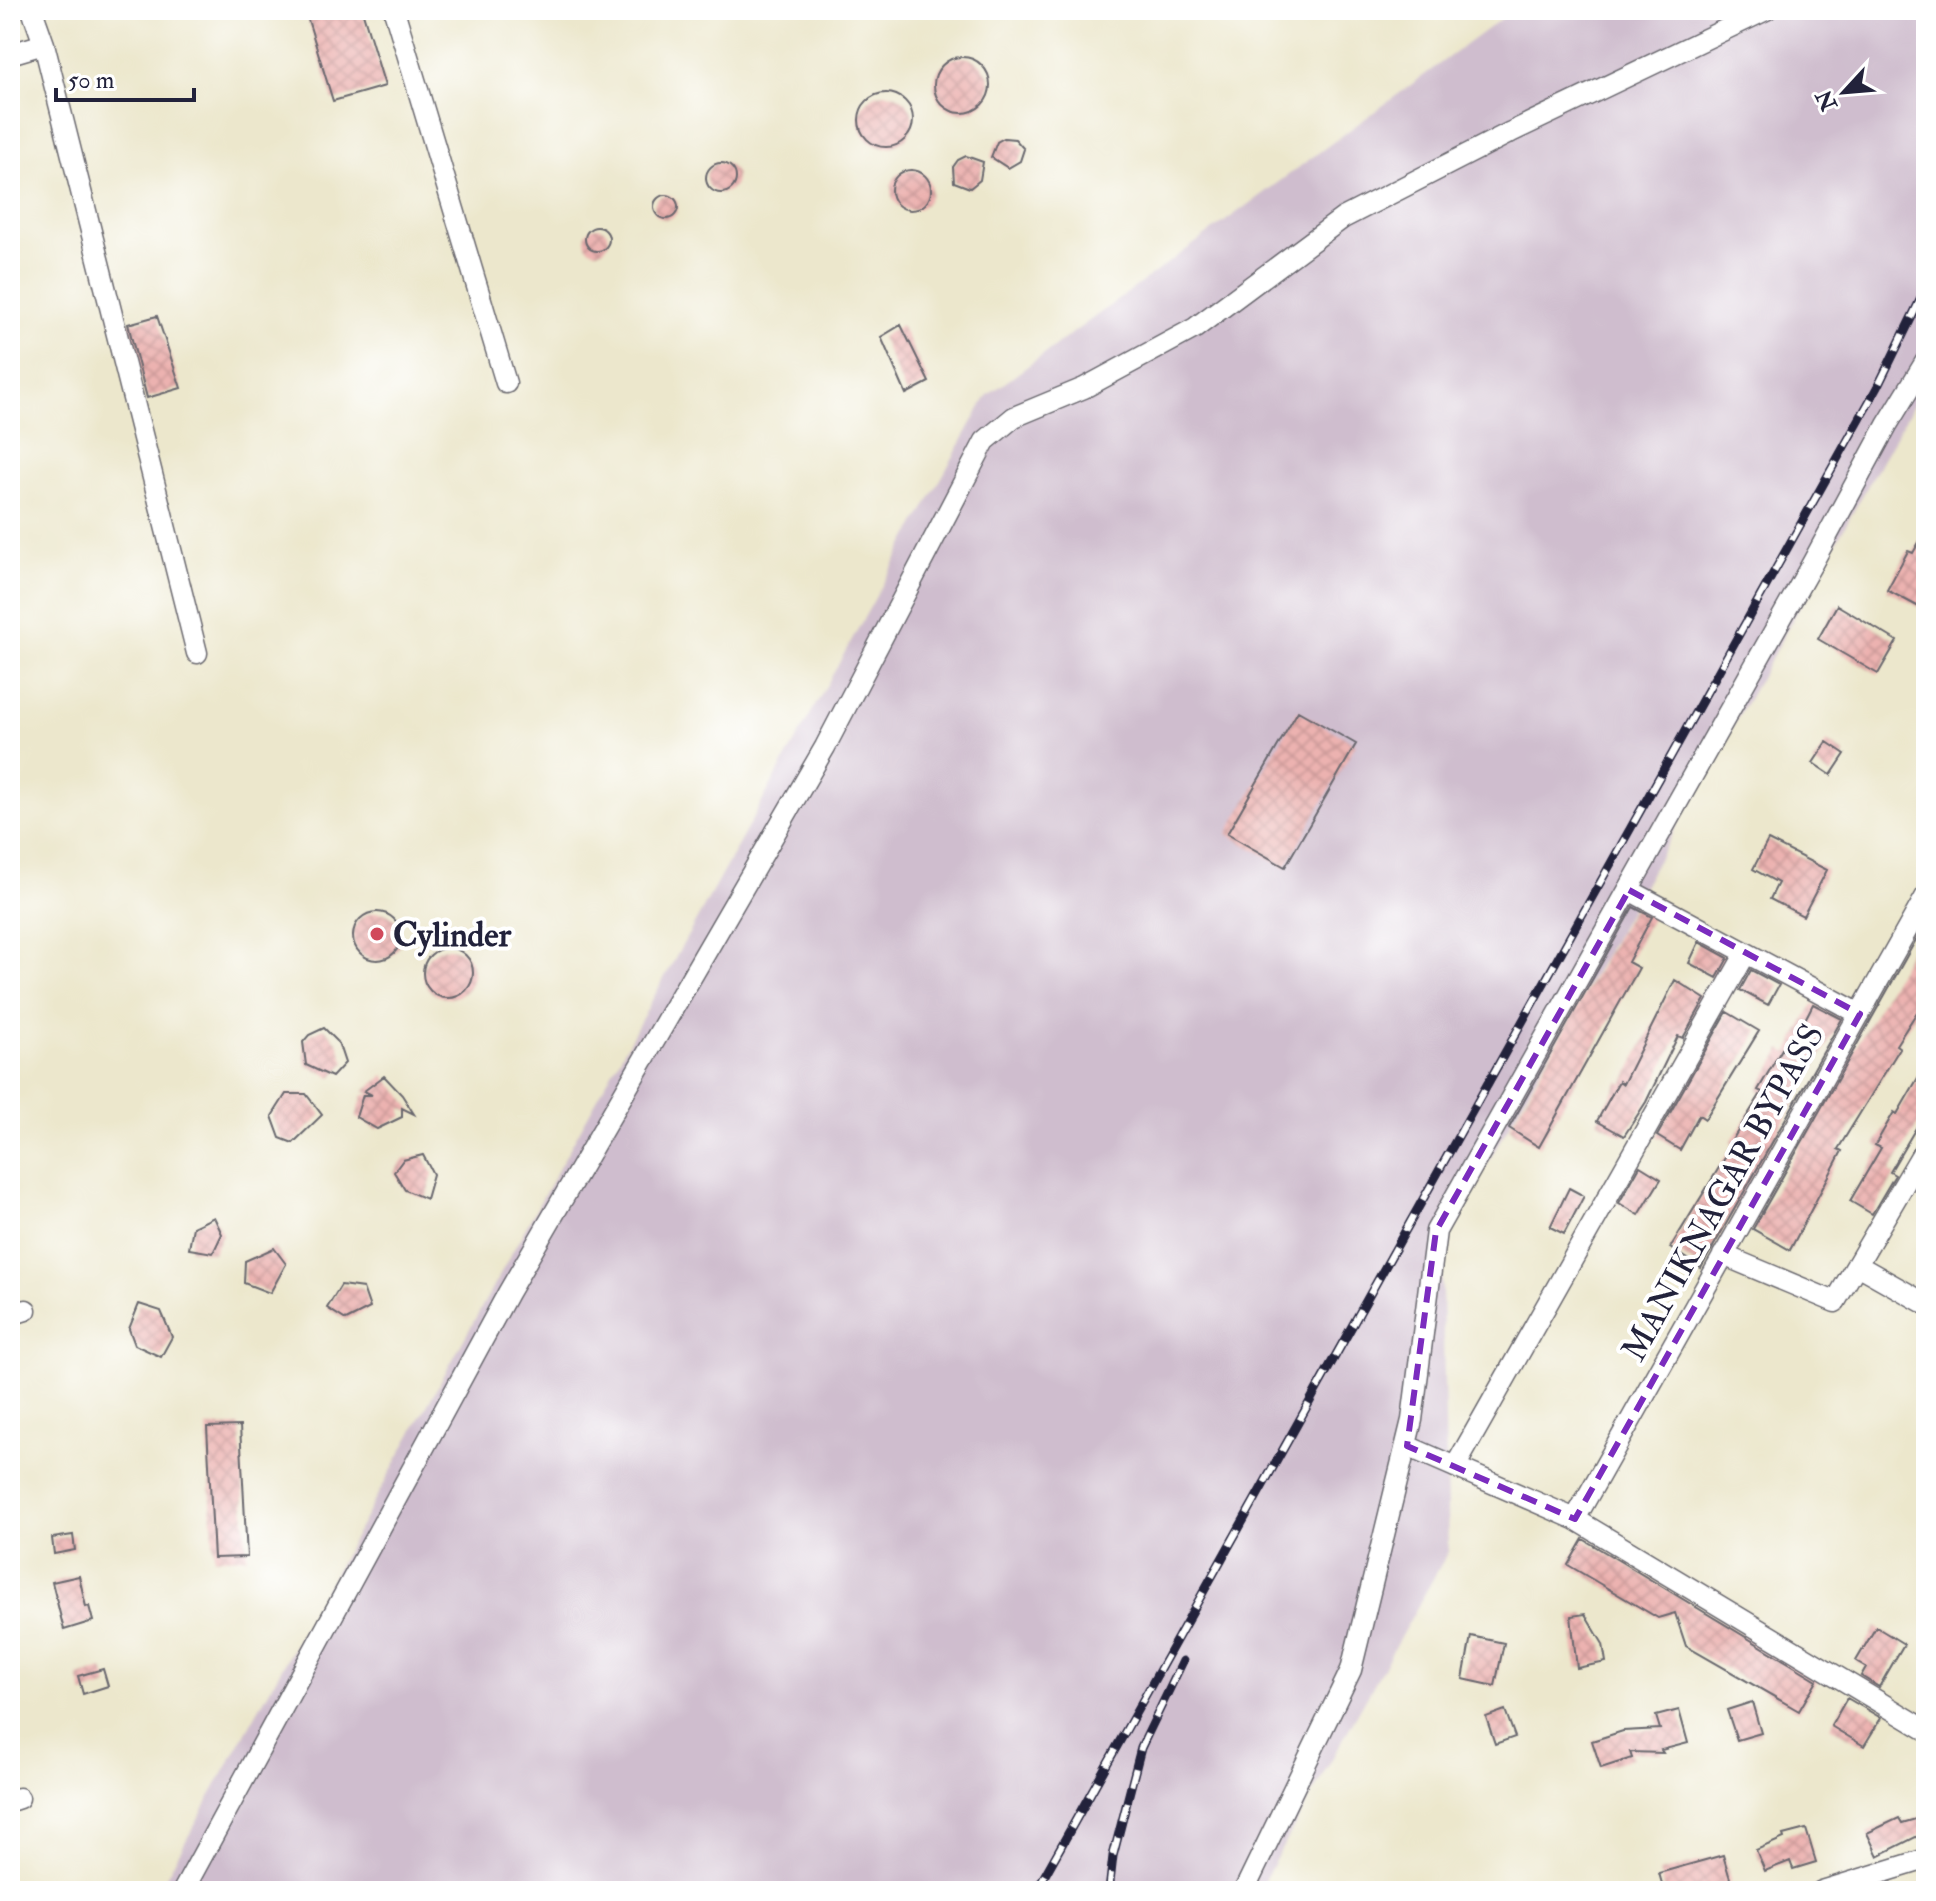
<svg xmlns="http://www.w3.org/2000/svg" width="1936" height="1901" font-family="'IM FELL Double Pica',serif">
<defs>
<pattern id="building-cross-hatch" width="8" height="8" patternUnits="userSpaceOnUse" patternTransform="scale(2)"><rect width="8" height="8" fill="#ecb2b0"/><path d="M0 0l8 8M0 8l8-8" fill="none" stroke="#ca9998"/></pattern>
</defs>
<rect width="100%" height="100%" fill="#fff"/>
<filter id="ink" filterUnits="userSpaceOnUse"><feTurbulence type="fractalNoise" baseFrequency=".0125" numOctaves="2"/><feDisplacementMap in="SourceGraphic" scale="16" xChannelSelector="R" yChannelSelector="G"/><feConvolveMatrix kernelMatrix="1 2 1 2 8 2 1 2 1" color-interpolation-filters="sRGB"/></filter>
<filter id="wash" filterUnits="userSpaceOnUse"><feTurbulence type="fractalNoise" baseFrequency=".006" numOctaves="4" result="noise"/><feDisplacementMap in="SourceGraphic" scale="32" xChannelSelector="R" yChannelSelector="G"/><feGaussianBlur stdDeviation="1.8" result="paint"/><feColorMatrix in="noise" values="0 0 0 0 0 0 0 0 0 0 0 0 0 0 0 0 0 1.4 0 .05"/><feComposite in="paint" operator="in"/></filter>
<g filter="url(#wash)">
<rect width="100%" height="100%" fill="#ece7cc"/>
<!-- railway -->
<path fill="#cfbdce" d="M 1513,10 L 1926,10 L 1926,382 L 1441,1246 L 1448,1552 L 1258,1891 L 158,1891 L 987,396 Z"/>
<g id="blocks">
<!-- building -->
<path fill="url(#building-cross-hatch)" d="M 305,10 L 362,10 L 385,86 L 333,101 Z
M934 85a28 28 0 1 1 56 0a28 28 0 1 1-56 0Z
M859 120a27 27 0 1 1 54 0a27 27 0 1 1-54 0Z
M 1004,138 L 1015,139 L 1024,149 L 1020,161 L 1008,168 L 991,157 L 997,142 Z
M 966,156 L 983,162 L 980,180 L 970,188 L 954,182 L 953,167 L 958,160 Z
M706 178a15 15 0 1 1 30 0a15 15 0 1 1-30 0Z
M891 190a20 20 0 1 1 40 0a20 20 0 1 1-40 0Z
M654 207a12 12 0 1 1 24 0a12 12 0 1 1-24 0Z
M585 239a12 12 0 1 1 24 0a12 12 0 1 1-24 0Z
M 157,316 L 181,388 L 147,398 L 128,324 Z
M 901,325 L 929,382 L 906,394 L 881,337 Z
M 1926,530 L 1926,597 L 1921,608 L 1887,590 L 1908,551 L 1913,553 Z
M 1837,605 L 1897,641 L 1878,674 L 1818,639 Z
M 1298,711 L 1356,744 L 1285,867 L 1227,834 Z
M 1827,742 L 1845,754 L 1831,775 L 1813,763 Z
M 1768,840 L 1827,870 L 1803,916 L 1770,899 L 1778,883 L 1753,869 Z
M 1633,907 L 1652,917 L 1628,962 L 1639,968 L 1539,1147 L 1509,1128 Z
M353 936a24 24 0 1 1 48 0a24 24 0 1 1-48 0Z
M 1926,922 L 1926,998 L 1896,1045 L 1900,1048 L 1838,1149 L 1842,1151 L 1790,1250 L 1753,1229 Z
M 1699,942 L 1728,958 L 1717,978 L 1689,963 Z
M423 973a25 25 0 1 1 50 0a25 25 0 1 1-50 0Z
M 1751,970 L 1779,985 L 1768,1005 L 1740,990 Z
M 1675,980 L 1705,999 L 1683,1038 L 1678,1036 L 1646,1102 L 1624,1136 L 1597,1121 L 1619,1081 L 1623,1084 Z
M 1813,1004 L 1842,1019 L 1701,1268 L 1670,1248 L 1734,1143 L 1731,1142 L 1762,1092 L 1758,1090 L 1782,1049 L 1788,1053 Z
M 1727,1012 L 1759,1031 L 1705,1119 L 1699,1115 L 1680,1150 L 1657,1136 Z
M 324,1028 L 338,1042 L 345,1063 L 332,1077 L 306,1065 L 303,1042 L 309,1035 Z
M 1926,1064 L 1926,1111 L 1890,1172 L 1895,1175 L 1872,1214 L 1850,1201 L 1881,1148 L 1875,1145 L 1894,1112 L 1897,1114 Z
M 384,1076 L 402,1095 L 414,1114 L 402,1108 L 402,1117 L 377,1129 L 356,1117 L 363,1095 L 372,1095 L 364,1091 Z
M 286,1094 L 306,1094 L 322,1115 L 293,1143 L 280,1138 L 272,1116 Z
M 423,1155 L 433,1174 L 426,1199 L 405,1190 L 394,1172 L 403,1160 Z
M 1640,1166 L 1661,1179 L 1639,1215 L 1619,1203 Z
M 1569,1188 L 1584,1196 L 1564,1234 L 1550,1227 Z
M 214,1217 L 222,1234 L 213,1253 L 189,1249 L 193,1227 Z
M 274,1248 L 286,1264 L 270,1293 L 244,1283 L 245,1261 Z
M 341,1285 L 363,1288 L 370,1308 L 346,1320 L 327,1308 Z
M 139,1304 L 161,1311 L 172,1337 L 161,1357 L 135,1345 L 129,1329 Z
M 240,1426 L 247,1557 L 214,1558 L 207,1427 Z
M 73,1535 L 75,1550 L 54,1554 L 52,1538 Z
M 1583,1539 L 1817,1680 L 1799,1711 L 1686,1646 L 1675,1613 L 1658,1618 L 1568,1565 Z
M 79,1576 L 86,1607 L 89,1606 L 93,1621 L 64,1630 L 52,1582 Z
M 1585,1614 L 1603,1644 L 1606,1662 L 1577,1668 L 1571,1616 Z
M 1876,1627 L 1904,1644 L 1879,1687 L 1861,1676 L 1866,1667 L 1856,1661 Z
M 1471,1636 L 1504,1643 L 1495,1686 L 1463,1679 Z
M 103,1669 L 108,1686 L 83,1694 L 78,1676 Z
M 1847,1698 L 1881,1718 L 1864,1746 L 1831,1726 Z
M 1752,1702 L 1761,1733 L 1737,1740 L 1727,1710 Z
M 1505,1710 L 1515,1737 L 1495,1744 L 1486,1717 Z
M 1679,1710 L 1688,1743 L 1661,1750 L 1663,1753 L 1630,1752 L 1632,1758 L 1601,1768 L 1592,1741 L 1623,1731 L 1660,1729 L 1656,1716 Z
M 1926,1816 L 1926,1832 L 1878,1856 L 1867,1833 L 1899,1818 L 1902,1823 Z
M 1806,1829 L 1816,1862 L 1793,1869 L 1790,1861 L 1765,1871 L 1756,1850 L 1784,1838 L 1783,1835 Z
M 1723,1855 L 1731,1882 L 1699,1891 L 1664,1891 L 1659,1873 Z"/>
</g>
</g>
<g filter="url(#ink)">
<use href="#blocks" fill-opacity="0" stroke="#69676e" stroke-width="2"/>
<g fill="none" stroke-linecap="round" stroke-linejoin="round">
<defs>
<path id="street" d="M 32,10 L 44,44 L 197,653
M 394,10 L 506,383
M 10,54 L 44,44
M 1629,890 L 1860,1014
M 1723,1255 L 1835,1302 L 1926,1147
M 1857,1265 L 1926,1304
M 10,1315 L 26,1310
M 1407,1446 L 1575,1519 L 1926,1730
M 1455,1467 L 1746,953
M 1575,1519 L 1926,896
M 10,1801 L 19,1798
M 183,1891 L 508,1293 L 825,747 L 985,441 L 1014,417 L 1084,388 L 1195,328 L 1343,218 L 1511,132 L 1766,10
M 1244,1891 L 1351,1670 L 1412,1420 L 1436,1231 L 1813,562 L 1887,425 L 1926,361
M 1822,1891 L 1926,1859"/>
</defs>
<!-- street casing -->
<use href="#street" stroke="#69676e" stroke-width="23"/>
<!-- street -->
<use href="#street" stroke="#fff" stroke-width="20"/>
<defs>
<path id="rail" d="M 1036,1891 L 1878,386 L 1926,288
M 1109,1891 L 1113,1856 L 1141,1748 L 1183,1661"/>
</defs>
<!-- rail casing -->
<use href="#rail" stroke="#22223b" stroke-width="9"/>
<!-- rail -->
<use href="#rail" stroke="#fff" stroke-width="6" stroke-dasharray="18" stroke-linecap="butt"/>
</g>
</g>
<!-- marked area -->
<path fill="none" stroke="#7b2cbf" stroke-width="6" stroke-dasharray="16 10" stroke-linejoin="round" d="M 1629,890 L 1860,1014 L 1575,1519 L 1407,1446 L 1436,1231 Z"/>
<!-- markers -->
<circle fill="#d1495b" stroke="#fff" stroke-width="3" cx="377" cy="934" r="8"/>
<g text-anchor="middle" stroke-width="8" stroke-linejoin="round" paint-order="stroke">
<!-- poi labels -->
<g font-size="34" font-weight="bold" fill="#22223b" stroke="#fff" text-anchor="start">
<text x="393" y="946">Cylinder</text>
</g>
<!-- street labels -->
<g font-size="34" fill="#22223b" stroke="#fff">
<text transform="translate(1722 1192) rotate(-61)" y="12">MANIKNAGAR BYPASS</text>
</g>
</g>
<!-- margin -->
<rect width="1936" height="1901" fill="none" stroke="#fff" stroke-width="40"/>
<!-- north arrow -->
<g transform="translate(1844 92) rotate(244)" stroke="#ffffff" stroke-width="6" paint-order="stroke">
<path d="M0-6L14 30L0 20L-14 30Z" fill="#22223b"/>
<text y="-12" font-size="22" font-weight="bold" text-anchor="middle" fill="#22223b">N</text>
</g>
<!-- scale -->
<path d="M56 88v12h138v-12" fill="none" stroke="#22223b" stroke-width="4"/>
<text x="68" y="88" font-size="24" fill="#22223b" stroke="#ffffff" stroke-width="6" paint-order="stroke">50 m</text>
</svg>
